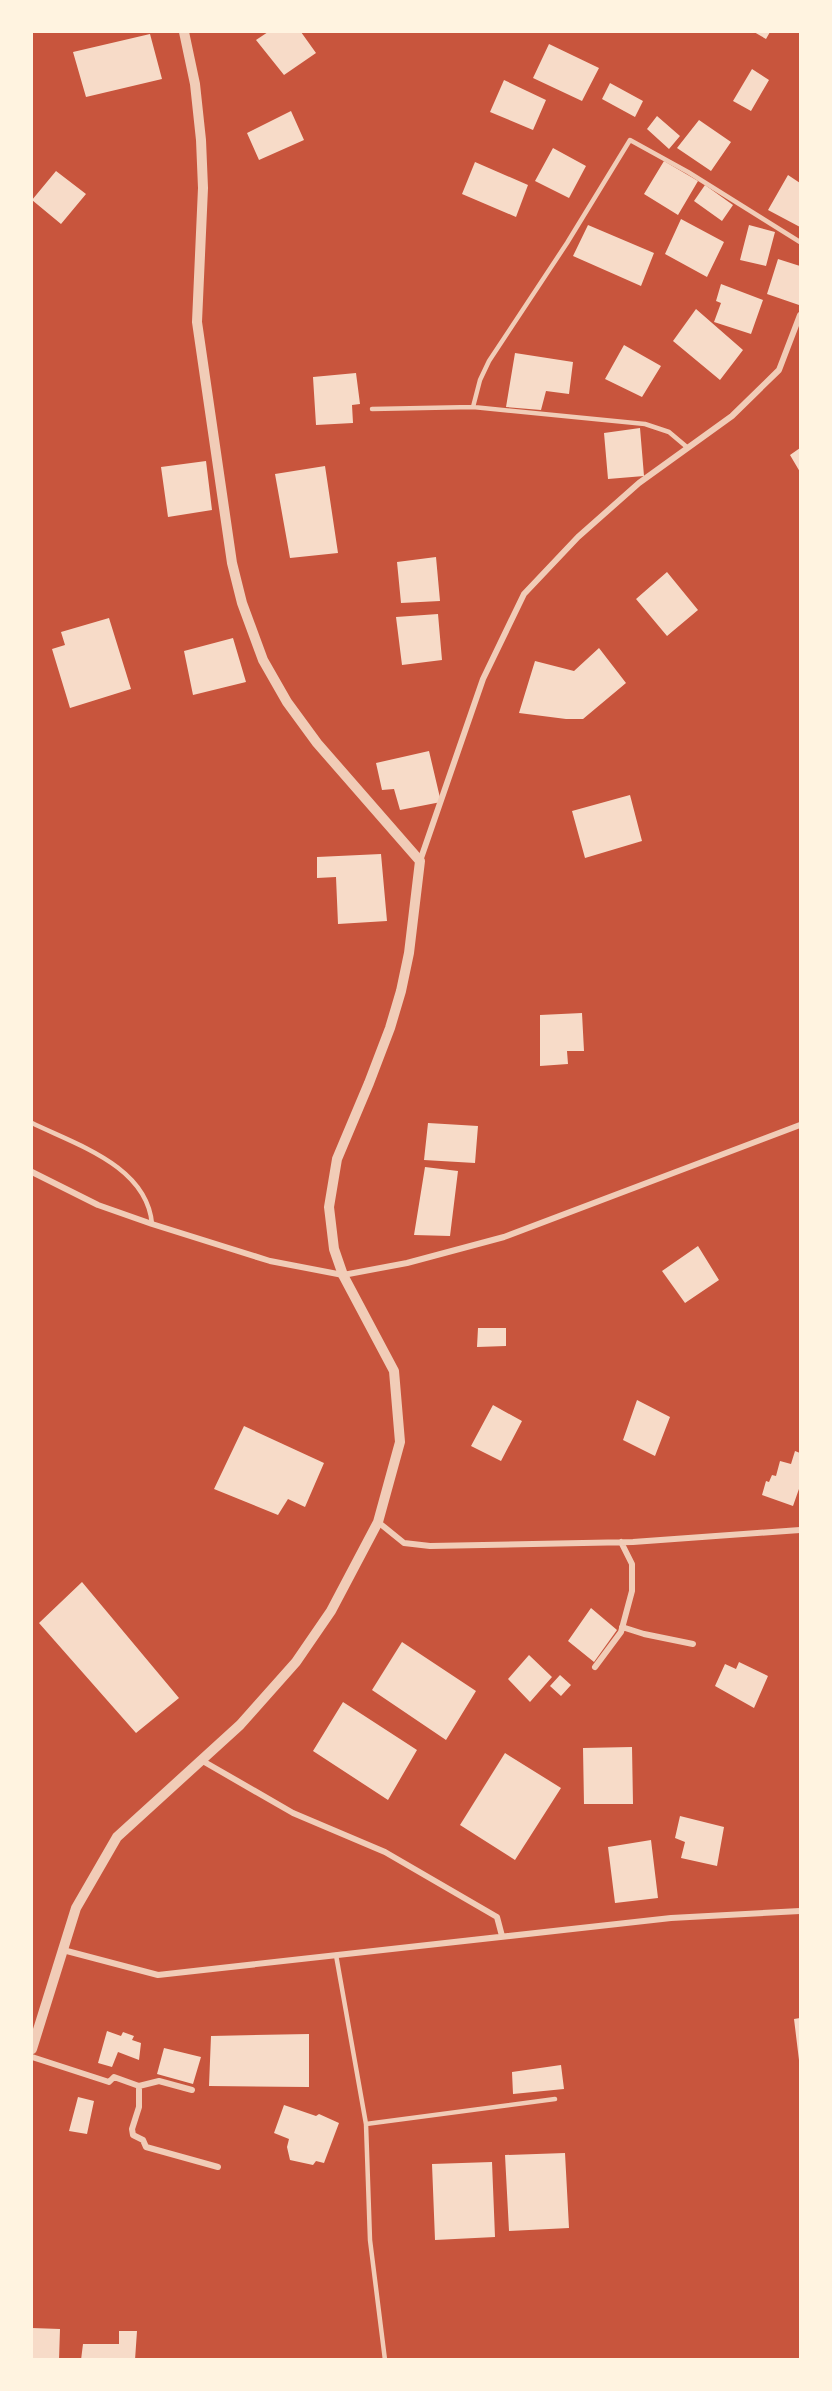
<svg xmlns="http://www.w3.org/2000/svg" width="832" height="2391" font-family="'Asap Condensed',sans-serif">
<rect width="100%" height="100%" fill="#c8553d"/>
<!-- building -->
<path fill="#f7dbc8" d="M 268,32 L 301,32 L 316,53 L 284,75 L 256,40 Z
M 754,32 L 770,32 L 766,39 Z
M 150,34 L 162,79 L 86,97 L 73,52 Z
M 549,44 L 599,68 L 582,101 L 533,78 Z
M 752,69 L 769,80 L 751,111 L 733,101 Z
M 504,80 L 546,100 L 533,130 L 490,112 Z
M 610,83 L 643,101 L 635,117 L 602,99 Z
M 291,111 L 304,140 L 259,160 L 247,133 Z
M 657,116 L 680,136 L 669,149 L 647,129 Z
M 699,120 L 731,142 L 711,171 L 677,148 Z
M 553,148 L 586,166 L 569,198 L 535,181 Z
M 664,161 L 698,181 L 678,215 L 644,194 Z
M 475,162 L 528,185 L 516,217 L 462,194 Z
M 56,171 L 86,194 L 61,224 L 32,200 Z
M 788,175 L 800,183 L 800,227 L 768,210 Z
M 705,185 L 733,205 L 722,221 L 694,201 Z
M 681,219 L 724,242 L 707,277 L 665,254 Z
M 588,225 L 654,253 L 641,286 L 573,256 Z
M 749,225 L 775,232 L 766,266 L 740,260 Z
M 778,259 L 800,266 L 799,305 L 767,294 Z
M 721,284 L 763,300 L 751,334 L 714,322 L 721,303 L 716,301 Z
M 696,309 L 743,350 L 720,380 L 673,341 Z
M 624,345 L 661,366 L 642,397 L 605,379 Z
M 515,353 L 573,362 L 569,394 L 546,391 L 541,410 L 506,407 Z
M 356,373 L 360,404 L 352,405 L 353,423 L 316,425 L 313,377 Z
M 640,428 L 644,476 L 608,479 L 604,433 Z
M 800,448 L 800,472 L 790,455 Z
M 206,461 L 212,510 L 168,517 L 161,467 Z
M 325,466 L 338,553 L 290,558 L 275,474 Z
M 436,557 L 440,601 L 401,603 L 397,562 Z
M 667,572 L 698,610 L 667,636 L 636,599 Z
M 438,614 L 442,660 L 402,665 L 396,617 Z
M 109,618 L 131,689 L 70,708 L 52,649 L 65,645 L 61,632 Z
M 233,638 L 246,682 L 193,695 L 184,651 Z
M 599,648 L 626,683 L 583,719 L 566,719 L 519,713 L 535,661 L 574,671 Z
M 429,751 L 441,802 L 400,810 L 394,789 L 382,790 L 376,763 Z
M 630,795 L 642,841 L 585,858 L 572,811 Z
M 381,854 L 387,921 L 338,924 L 336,877 L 317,878 L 317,857 Z
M 582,1013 L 584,1051 L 567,1051 L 568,1064 L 540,1066 L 540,1015 Z
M 428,1123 L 478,1126 L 475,1163 L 424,1160 Z
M 425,1167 L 458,1171 L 450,1236 L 414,1235 Z
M 698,1246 L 719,1280 L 685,1303 L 662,1271 Z
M 478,1328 L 506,1328 L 506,1346 L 477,1347 Z
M 637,1400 L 670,1417 L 655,1456 L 623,1440 Z
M 493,1405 L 522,1421 L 501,1461 L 471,1446 Z
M 244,1426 L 324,1463 L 305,1507 L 288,1499 L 278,1515 L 214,1489 Z
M 795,1451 L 800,1453 L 800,1486 L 793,1506 L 762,1495 L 766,1481 L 769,1482 L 772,1475 L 776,1476 L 780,1461 L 791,1464 Z
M 82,1582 L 179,1698 L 136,1733 L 39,1623 Z
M 591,1608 L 617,1630 L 594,1662 L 568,1641 Z
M 402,1642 L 476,1691 L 446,1740 L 372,1690 Z
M 529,1655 L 552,1677 L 530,1702 L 508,1679 Z
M 739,1662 L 768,1676 L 754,1708 L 715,1686 L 725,1664 L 736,1669 Z
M 560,1675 L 571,1685 L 561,1696 L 550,1686 Z
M 343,1702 L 417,1750 L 388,1800 L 313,1751 Z
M 632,1747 L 633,1804 L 584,1804 L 583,1748 Z
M 505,1753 L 561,1788 L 515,1860 L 460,1825 Z
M 680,1816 L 724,1827 L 717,1866 L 681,1858 L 685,1842 L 675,1838 Z
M 651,1840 L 658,1898 L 615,1903 L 608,1847 Z
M 800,2018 L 800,2060 L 799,2060 L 794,2019 Z
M 107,2031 L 121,2036 L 123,2032 L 134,2036 L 132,2040 L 141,2043 L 139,2060 L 118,2052 L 112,2067 L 98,2063 Z
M 309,2034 L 309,2087 L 209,2086 L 211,2036 Z
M 164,2048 L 201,2057 L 193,2084 L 157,2074 Z
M 561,2065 L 564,2089 L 513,2094 L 512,2072 Z
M 78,2097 L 94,2101 L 87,2134 L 69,2131 Z
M 284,2105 L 316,2116 L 319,2114 L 339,2123 L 324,2163 L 316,2161 L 313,2165 L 290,2160 L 287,2147 L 289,2139 L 274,2133 Z
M 565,2153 L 569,2228 L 509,2231 L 505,2155 Z
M 492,2162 L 495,2237 L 435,2240 L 432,2164 Z
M 32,2328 L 60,2329 L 59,2360 L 32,2360 Z
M 119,2331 L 137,2331 L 135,2360 L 81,2360 L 83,2344 L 119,2344 Z"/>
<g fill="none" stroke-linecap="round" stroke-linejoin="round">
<!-- service -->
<path stroke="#f1ccb7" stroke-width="4.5" d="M 473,407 L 480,380 L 489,361 L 567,243 L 630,140 L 688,172 L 800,242
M 372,409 L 473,407 L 645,424 L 669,432 L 688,448
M 32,1123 C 77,1145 147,1166 152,1224
M 336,1955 L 366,2124 L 370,2240 L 385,2360
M 366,2124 L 555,2099"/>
<!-- minor -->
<path stroke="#f1ccb7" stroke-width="6" d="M 420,861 L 483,679 L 524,594 L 578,537 L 639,483 L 732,416 L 779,370 L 800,315
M 32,1172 L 98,1205 L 152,1224 L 270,1261 L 343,1275 L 407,1263 L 504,1237 L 800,1125
M 378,1522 L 404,1543 L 430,1546 L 633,1542 L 800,1530
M 622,1627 L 644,1634 L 693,1644
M 595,1667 L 621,1632 L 632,1591 L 632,1564 L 621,1542
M 201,1760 L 293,1813 L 385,1852 L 497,1917 L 502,1936
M 63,1950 L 158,1975 L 671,1918 L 800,1911
M 32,2057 L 109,2082 L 114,2077 L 139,2086 L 159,2081 L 192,2090
M 139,2086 L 139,2107 L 132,2129 L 133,2135 L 143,2140 L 146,2147 L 218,2167"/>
<!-- tertiary -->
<path stroke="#f1ccb7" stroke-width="10" d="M 32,2049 L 76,1908 L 117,1837 L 240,1725 L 296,1662 L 331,1611 L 378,1522 L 400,1442 L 394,1371 L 343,1275 L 334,1249 L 329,1207 L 337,1159 L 369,1083 L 390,1028 L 401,991 L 409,953 L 420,861 L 317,743 L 287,702 L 263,660 L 242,603 L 232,563 L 197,322 L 203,188 L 201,140 L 195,84 L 184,32"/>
</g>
<!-- border -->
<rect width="832" height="2391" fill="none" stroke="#fff3e0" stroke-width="66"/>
</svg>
